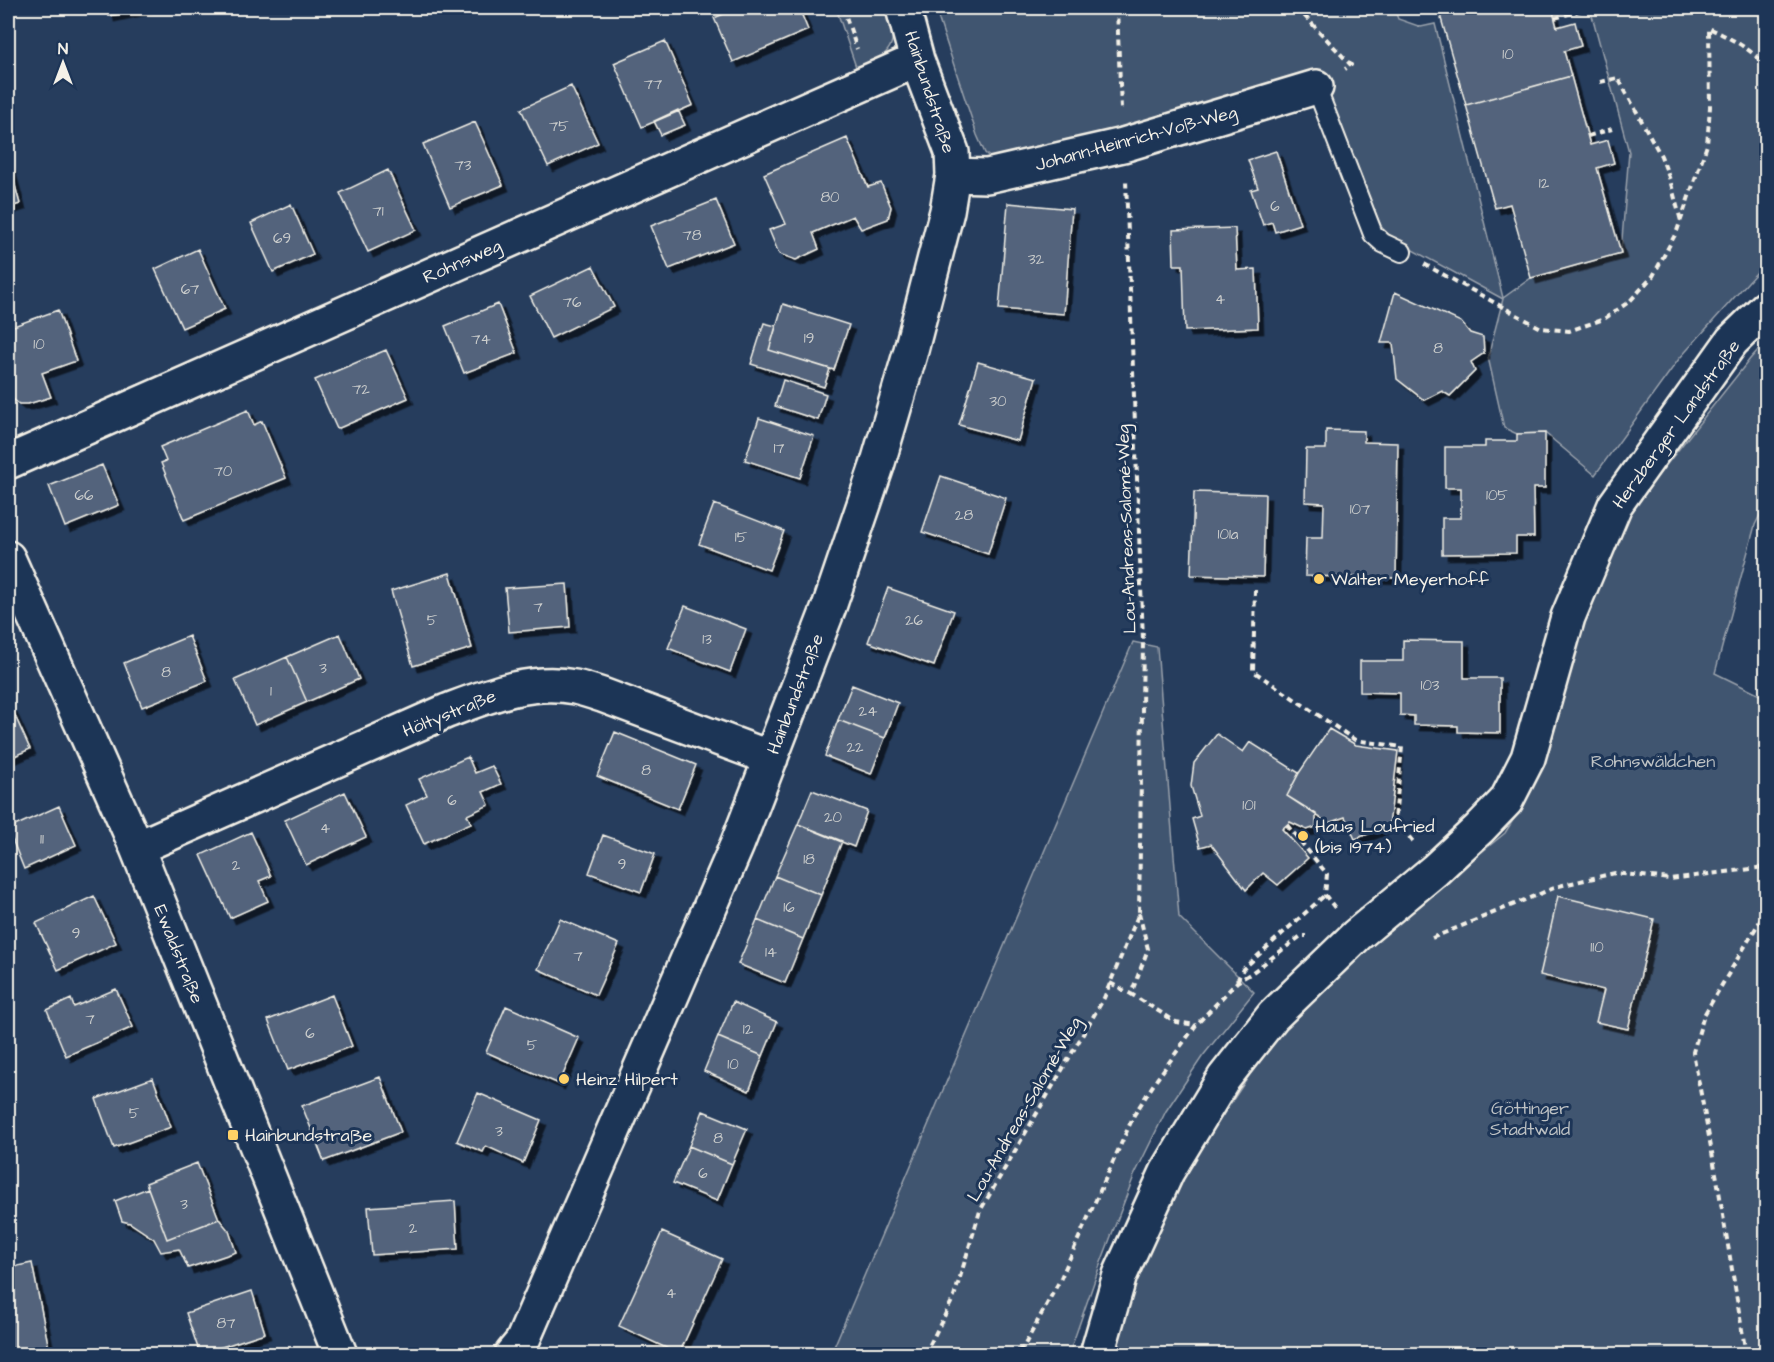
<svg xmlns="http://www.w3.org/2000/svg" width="1774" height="1362" font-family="'Architects Daughter',sans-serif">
<defs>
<filter id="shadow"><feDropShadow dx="5.5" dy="5.5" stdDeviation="0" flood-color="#0009"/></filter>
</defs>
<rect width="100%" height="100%" fill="#263d5d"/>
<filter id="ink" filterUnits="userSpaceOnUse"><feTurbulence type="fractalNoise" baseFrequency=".0167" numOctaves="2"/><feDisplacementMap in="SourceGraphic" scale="12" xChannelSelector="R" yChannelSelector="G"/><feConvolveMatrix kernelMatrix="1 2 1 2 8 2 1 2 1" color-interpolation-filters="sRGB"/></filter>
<g filter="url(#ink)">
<!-- green -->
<path fill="#40546f" stroke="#9aa2ac" stroke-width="1.5" d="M 836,8 L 889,8 C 899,46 891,55 857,70 Z
M 935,8 L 1394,8 L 1398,19 L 1421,27 L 1435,24 L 1503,298 L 1531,278 L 1621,252 L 1629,152 L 1590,8 L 1766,8 L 1766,262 L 1679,359 L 1595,475 L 1545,433 L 1517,434 L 1504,428 L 1488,357 L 1503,299 L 1385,235 L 1317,76 L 1122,138 L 995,162 L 985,153 L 977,135 Z
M 1766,341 L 1766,503 L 1755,525 L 1715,673 L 1766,698 L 1766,1354 L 1114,1354 L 1134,1285 L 1178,1182 L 1263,1055 L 1296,1016 L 1342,966 L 1505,833 L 1532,790 L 1581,628 L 1622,521 L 1750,359 Z
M 1133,642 L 1157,647 L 1179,917 L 1254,992 L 1202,1057 L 1166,1111 L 1134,1176 L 1100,1265 L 1069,1354 L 831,1354 Z"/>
<!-- building -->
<path fill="#52647b" stroke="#f4f1e8" stroke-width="1.5" filter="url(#shadow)" d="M 107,8 L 147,8 L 109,16 Z
M 738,8 L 799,8 L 808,30 L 733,62 L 714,18 Z
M 1438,8 L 1552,8 L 1557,27 L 1575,22 L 1581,46 L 1564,51 L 1571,76 L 1466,105 Z
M 665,41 L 693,105 L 642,127 L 614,63 Z
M 1571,76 L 1590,145 L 1608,140 L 1614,163 L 1597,168 L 1621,253 L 1531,278 L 1510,204 L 1495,208 L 1466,105 Z
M 571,86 L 598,143 L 548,166 L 521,109 Z
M 678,110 L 685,125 L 661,135 L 654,121 Z
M 475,122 L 503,185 L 450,207 L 423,144 Z
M 847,138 L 868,187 L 881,183 L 891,207 L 888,219 L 861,229 L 853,216 L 813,233 L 819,249 L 796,260 L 779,254 L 769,230 L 786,224 L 764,174 Z
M 1276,151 L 1300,224 L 1275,232 L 1272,222 L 1263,225 L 1251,190 L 1258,188 L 1248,160 Z
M 8,160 L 20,204 L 8,208 Z
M 388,170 L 416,230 L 368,252 L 340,193 Z
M 716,200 L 734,243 L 669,269 L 651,226 Z
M 1008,203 L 1072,209 L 1064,314 L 999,309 Z
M 291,204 L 313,254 L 273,272 L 251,223 Z
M 1235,228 L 1237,270 L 1256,269 L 1258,328 L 1185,331 L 1183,265 L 1174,265 L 1173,230 Z
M 198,249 L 225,309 L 182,328 L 155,269 Z
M 593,266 L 614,307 L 551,338 L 530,296 Z
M 1395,292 L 1461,322 L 1470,333 L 1483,337 L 1484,353 L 1471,362 L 1475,371 L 1450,396 L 1442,391 L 1424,400 L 1397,379 L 1393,343 L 1381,343 Z
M 498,304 L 517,353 L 464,373 L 445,326 Z
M 783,304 L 849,325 L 834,370 L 769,350 Z
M 58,310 L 76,361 L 42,373 L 51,397 L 28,404 L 19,404 L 13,399 L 8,385 L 8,328 Z
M 764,323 L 776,326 L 769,350 L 830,369 L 824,387 L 751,364 Z
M 386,350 L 408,398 L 337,429 L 315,380 Z
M 978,362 L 1036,378 L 1018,441 L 959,425 Z
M 783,380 L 826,394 L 818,420 L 775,406 Z
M 248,410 L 254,425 L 262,421 L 286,478 L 184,520 L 161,463 L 166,461 L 160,447 Z
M 759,418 L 814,436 L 800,478 L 745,460 Z
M 1326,430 L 1364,431 L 1364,442 L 1398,443 L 1396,578 L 1305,576 L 1306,538 L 1323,538 L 1324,503 L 1305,502 L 1306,449 L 1326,449 Z
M 1545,433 L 1545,488 L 1533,488 L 1534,537 L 1516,537 L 1516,553 L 1442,554 L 1442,518 L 1461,518 L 1461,488 L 1445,488 L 1445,447 L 1485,447 L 1485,441 L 1517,441 L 1517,434 Z
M 102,465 L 119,505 L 65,527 L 49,486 Z
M 941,476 L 1006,498 L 988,554 L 922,532 Z
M 1194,492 L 1265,494 L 1263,577 L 1191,575 Z
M 714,504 L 784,531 L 769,570 L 699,544 Z
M 450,573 L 472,648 L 413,666 L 391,591 Z
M 567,584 L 570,627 L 509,632 L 505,588 Z
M 888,588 L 954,611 L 934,666 L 868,642 Z
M 685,606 L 746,629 L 730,672 L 668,648 Z
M 340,634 L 359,679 L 307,702 L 287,657 Z
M 189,636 L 207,681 L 142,707 L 124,663 Z
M 1403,640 L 1464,641 L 1464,678 L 1500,678 L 1500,733 L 1458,732 L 1458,726 L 1414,725 L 1414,716 L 1400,715 L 1400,693 L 1360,692 L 1360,661 L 1403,661 Z
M 287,657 L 307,702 L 255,725 L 235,680 Z
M 852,685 L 898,703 L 885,738 L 838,720 Z
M 11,707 L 30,749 L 8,759 L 8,708 Z
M 838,720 L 885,738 L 871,774 L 825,756 Z
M 1329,729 L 1356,745 L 1398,751 L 1389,826 L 1355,839 L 1345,817 L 1328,823 L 1287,796 L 1299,773 Z
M 615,732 L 696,765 L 678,809 L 597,776 Z
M 1217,734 L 1243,752 L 1250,742 L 1299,773 L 1287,796 L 1316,814 L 1316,827 L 1307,830 L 1290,822 L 1282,829 L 1308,858 L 1278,885 L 1263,873 L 1246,890 L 1211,844 L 1200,847 L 1192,819 L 1200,816 L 1191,786 L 1194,763 Z
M 468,757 L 475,773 L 492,766 L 501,784 L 483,792 L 489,805 L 467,815 L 471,823 L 424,844 L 406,805 L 427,795 L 419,779 Z
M 812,790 L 867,811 L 854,847 L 798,824 Z
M 345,792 L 366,837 L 306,865 L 285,820 Z
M 59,806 L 76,845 L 24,869 L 8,829 Z
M 798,824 L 842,841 L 821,895 L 775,876 Z
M 251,832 L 271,876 L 259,881 L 268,901 L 230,918 L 201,855 Z
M 603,835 L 655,854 L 641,892 L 589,873 Z
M 775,876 L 821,895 L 803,939 L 757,920 Z
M 94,896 L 116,943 L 58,970 L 36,923 Z
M 1558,896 L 1654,919 L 1628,1029 L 1596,1022 L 1604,990 L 1540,975 Z
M 560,919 L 619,944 L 596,995 L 538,969 Z
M 757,920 L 803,939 L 785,983 L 738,964 Z
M 116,989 L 133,1027 L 66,1056 L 47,1010 L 71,999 L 74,1007 Z
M 332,995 L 352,1046 L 288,1070 L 268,1020 Z
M 733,1002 L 777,1022 L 763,1056 L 718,1037 Z
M 506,1006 L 579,1038 L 559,1084 L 486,1052 Z
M 718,1037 L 763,1056 L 749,1091 L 704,1071 Z
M 380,1077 L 401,1132 L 324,1161 L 302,1106 Z
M 153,1078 L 171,1127 L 114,1148 L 96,1099 Z
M 478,1093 L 541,1120 L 523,1163 L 486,1146 L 483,1152 L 457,1141 Z
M 703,1111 L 747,1129 L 732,1164 L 689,1146 Z
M 689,1146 L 732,1164 L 717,1201 L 673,1183 Z
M 197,1163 L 219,1219 L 167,1239 L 146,1183 Z
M 148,1188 L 167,1239 L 219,1219 L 229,1231 L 236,1252 L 188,1268 L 179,1249 L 161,1252 L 154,1239 L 130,1223 L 122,1221 L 115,1201 Z
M 455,1201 L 458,1249 L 372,1255 L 368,1207 Z
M 662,1232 L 722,1259 L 679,1354 L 619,1326 Z
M 32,1263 L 50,1354 L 8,1354 L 8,1268 Z
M 252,1291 L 265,1333 L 200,1354 L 186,1313 Z"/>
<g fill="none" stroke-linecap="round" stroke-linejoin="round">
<defs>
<path id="lane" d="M 1316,87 L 1373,234 L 1383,243 L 1402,252"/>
<path id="street" d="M 953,175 L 987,176 L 1123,145 L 1316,87
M 8,462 L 917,60
M 8,558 L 137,848 L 340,1354
M 137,848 L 447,711 C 487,696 531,678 575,687 C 584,689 593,692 602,695 L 771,758
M 512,1354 L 522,1342 L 737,845 L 829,607 L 877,466 L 910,354 L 947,211 L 953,175 L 952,152 L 917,60 L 903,8"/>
<path id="secondary" d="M 1097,1354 L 1120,1275 L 1167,1172 L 1224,1078 L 1273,1016 L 1357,935 L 1435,870 L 1479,829 L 1506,801 L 1528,758 L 1568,617 L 1615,505 L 1732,341 L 1766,308"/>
</defs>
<!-- lane casing -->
<use href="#lane" stroke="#f4f1e8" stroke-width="22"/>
<!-- street casing -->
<use href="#street" stroke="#f4f1e8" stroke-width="38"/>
<!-- secondary casing -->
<use href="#secondary" stroke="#f4f1e8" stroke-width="38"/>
<!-- path -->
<path stroke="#f4f1e8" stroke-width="4" stroke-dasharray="6 4.5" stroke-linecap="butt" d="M 843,8 L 857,49
M 1117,8 L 1121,109
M 1297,8 L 1351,65 L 1345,69
M 1555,18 L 1582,10
M 1600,82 L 1618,78 L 1661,156 L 1670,180 L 1681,221
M 1588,136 L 1612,129
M 1424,264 L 1541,328 L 1569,331 L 1604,319 L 1630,301 L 1653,276 L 1677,231 L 1707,145 L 1710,107 L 1709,28 C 1730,38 1750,48 1766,66
M 1255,590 L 1253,671 L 1355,740 L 1402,747 L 1395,819 L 1414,843
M 1287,825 L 1327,874 L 1325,895 L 1335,908
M 1139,913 L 1148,949 L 1131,994 L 1176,1022 L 1196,1025
M 1432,938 L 1559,886 L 1615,873 L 1670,879 L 1766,867
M 1237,981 L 1243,969 L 1325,895
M 1110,983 L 1131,994
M 925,1354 L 954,1297 L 980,1211 L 1104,998 L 1139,913 L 1143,641 L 1126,180
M 1008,1354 L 1023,1348 L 1060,1280 L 1134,1115 L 1157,1079 L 1196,1025 L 1237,982 L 1250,974 L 1301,936 L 1306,936
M 1746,1354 L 1717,1179 L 1693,1052 L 1704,1015 L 1766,911"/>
<!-- lane -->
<use href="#lane" stroke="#1d3557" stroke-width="18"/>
<!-- street -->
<use href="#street" stroke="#1d3557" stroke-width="33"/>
<!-- secondary -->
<use href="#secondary" stroke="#1d3557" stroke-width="33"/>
</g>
</g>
<!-- markers -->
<g fill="#ffd166" stroke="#1d3557" stroke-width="2">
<circle cx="1319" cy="579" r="6"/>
<circle cx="1303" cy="836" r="6"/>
<circle cx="564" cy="1079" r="6"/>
<rect x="227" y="1129" width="12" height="12" rx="3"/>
</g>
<g text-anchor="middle" stroke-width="6" stroke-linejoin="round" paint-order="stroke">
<!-- number labels -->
<g font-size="15" fill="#cccecd">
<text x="1508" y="59">10</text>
<text x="653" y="89">77</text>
<text x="559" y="131">75</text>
<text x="463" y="170">73</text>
<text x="1544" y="188">12</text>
<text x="830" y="202">80</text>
<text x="1275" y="211">6</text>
<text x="378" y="216">71</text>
<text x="692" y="240">78</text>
<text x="282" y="243">69</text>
<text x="1036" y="264">32</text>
<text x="190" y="294">67</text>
<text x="1220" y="304">4</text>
<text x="572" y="307">76</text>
<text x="809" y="343">19</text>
<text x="481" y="344">74</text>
<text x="39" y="349">10</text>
<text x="1438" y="353">8</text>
<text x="361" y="394">72</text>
<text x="998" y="406">30</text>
<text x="779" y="453">17</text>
<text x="223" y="476">70</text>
<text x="84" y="500">66</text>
<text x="1497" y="500">105</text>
<text x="1360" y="514">107</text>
<text x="964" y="520">28</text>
<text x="1228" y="539">101a</text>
<text x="741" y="542">15</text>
<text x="538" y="612">7</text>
<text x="432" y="625">5</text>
<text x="914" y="625">26</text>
<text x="707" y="644">13</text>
<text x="323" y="673">3</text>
<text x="166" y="677">8</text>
<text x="1430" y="690">103</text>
<text x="271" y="696">1</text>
<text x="868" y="716">24</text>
<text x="855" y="752">22</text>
<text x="646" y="775">8</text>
<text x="452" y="805">6</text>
<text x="1249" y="810">101</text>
<text x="833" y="822">20</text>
<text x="325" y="833">4</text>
<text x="42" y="844">11</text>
<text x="809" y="864">18</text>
<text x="622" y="869">9</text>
<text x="236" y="870">2</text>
<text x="789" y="912">16</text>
<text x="76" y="938">9</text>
<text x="1597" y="952">110</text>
<text x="771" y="957">14</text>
<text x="578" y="961">7</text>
<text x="90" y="1024">7</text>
<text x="748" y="1034">12</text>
<text x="310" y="1038">6</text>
<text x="532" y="1050">5</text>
<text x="733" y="1069">10</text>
<text x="134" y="1118">5</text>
<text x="499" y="1136">3</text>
<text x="718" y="1143">8</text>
<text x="703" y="1178">6</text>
<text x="184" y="1209">3</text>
<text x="413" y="1233">2</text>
<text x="671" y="1298">4</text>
<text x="226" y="1328">87</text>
</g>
<!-- street labels -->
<g font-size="18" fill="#f4f1e8" stroke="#1d3557">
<text transform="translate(930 92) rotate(72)" y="6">Hainbundstraße</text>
<text transform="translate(1136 138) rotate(-15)" y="6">Johann-Heinrich-Voß-Weg</text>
<text transform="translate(462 261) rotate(-24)" y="6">Rohnsweg</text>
<text transform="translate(1676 424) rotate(-54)" y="6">Herzberger Landstraße</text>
<text transform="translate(1126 529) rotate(-92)" y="6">Lou-Andreas-Salomé-Weg</text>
<text transform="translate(795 694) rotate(-69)" y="6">Hainbundstraße</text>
<text transform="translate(449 713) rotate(-22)" y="6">Höltystraße</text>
<text transform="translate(179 954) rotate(68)" y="6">Ewaldstraße</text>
<text transform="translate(1024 1109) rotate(-60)" y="6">Lou-Andreas-Salomé-Weg</text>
</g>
<!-- poi labels -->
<g font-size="18" fill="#f4f1e8" stroke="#1d3557" text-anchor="start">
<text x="1331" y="585">Walter Meyerhoff</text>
<text x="1315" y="832">Haus Loufried<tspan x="1315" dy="21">(bis 1974)</tspan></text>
<text x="576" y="1085">Heinz Hilpert</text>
<text x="245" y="1141">Hainbundstraße</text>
</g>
<!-- park labels -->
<g font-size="18" fill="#bec2c4" stroke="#1d3557">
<text x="1653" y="767">Rohnswäldchen</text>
<text x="1530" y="1114">Göttinger<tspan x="1530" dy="21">Stadtwald</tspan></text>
</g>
</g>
<!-- margin -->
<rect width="1774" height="1362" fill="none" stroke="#1d3557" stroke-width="30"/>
<rect x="15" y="15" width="1744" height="1332" fill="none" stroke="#f4f1e8" stroke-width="2" filter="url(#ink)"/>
<!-- north arrow -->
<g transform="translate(63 63)" stroke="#1d3557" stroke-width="4.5" paint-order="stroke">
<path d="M0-4.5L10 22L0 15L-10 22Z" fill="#f4f1e8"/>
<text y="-9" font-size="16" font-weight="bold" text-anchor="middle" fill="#f4f1e8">N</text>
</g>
</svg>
